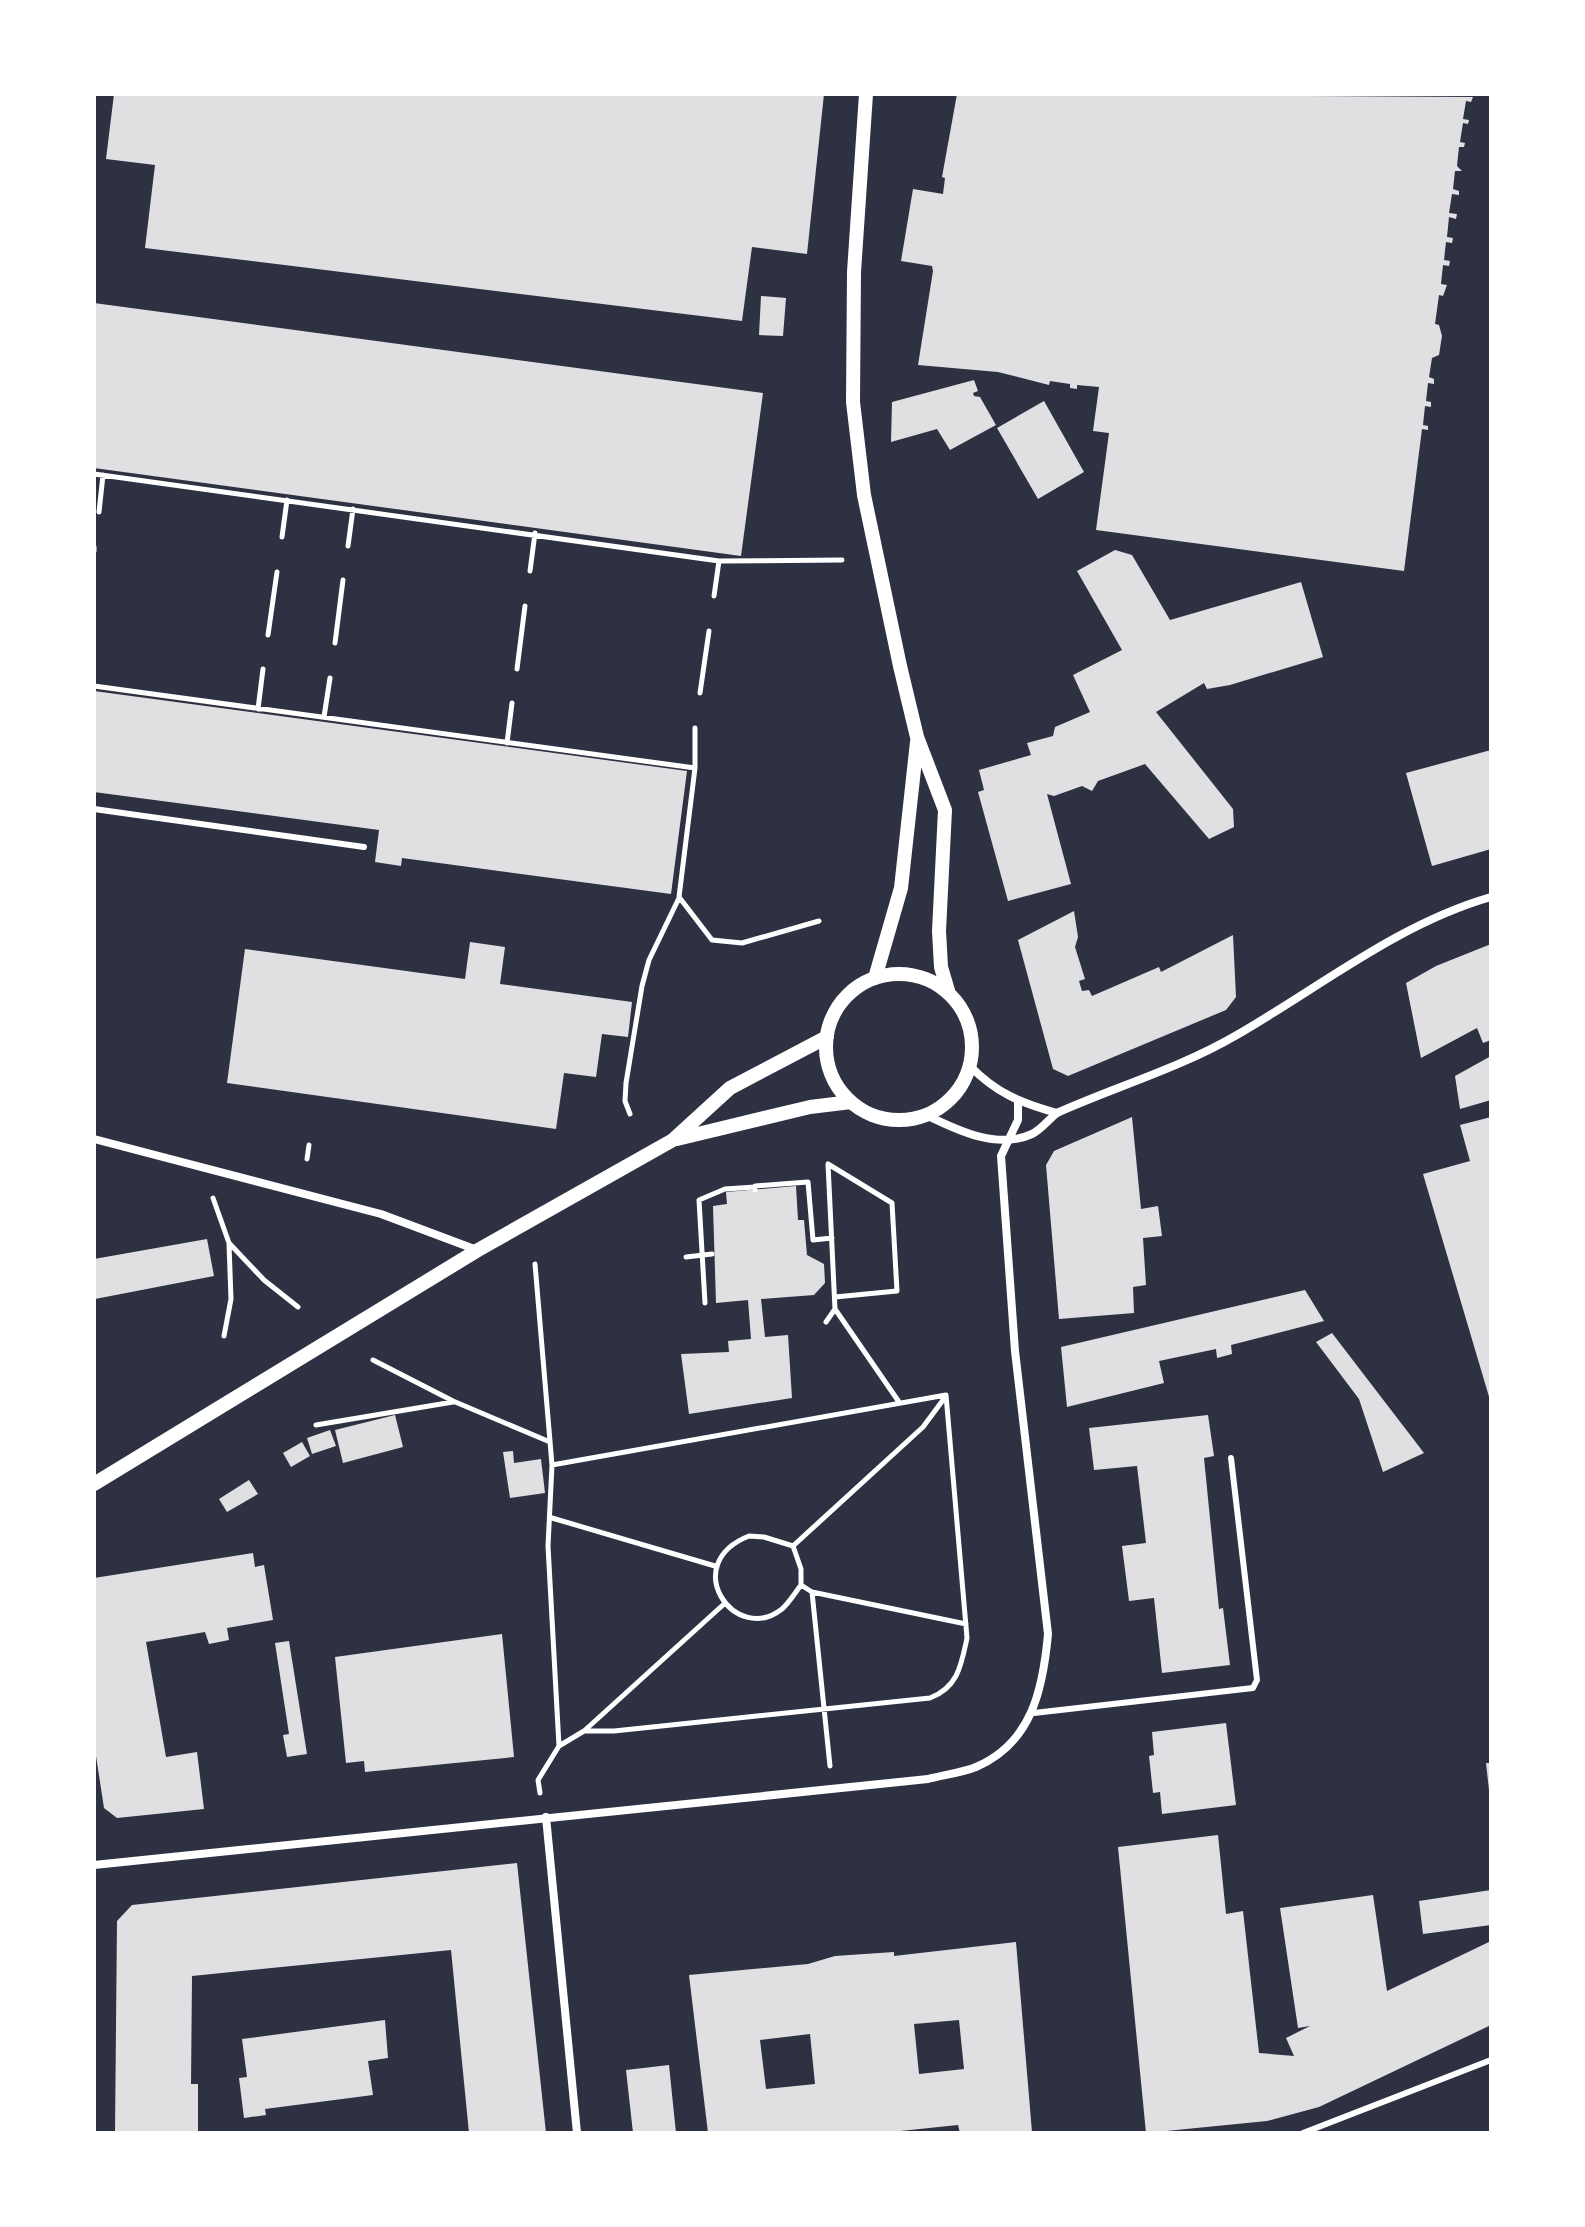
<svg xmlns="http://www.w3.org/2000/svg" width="1585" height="2227" font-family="Lora,serif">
<rect width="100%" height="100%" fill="#2d3142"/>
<!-- building -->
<path fill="#e0e0e3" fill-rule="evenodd" d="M 114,94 L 824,94 L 807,254 L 752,247 L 742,321 L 145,248 L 155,165 L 106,159 Z
M 957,94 L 1473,97 L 1471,102 L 1466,101 L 1463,119 L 1469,120 L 1468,124 L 1463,123 L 1460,142 L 1465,143 L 1464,147 L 1459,147 L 1457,166 L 1462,171 L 1455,171 L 1453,189 L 1459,191 L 1459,195 L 1452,194 L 1449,213 L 1457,214 L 1456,219 L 1449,217 L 1447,237 L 1453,238 L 1452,243 L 1446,242 L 1444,260 L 1450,261 L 1449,266 L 1443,265 L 1441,284 L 1447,285 L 1443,296 L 1439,295 L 1435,324 L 1439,325 L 1442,336 L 1439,355 L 1432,358 L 1429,377 L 1434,379 L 1434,384 L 1428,383 L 1426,401 L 1431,402 L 1431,407 L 1425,406 L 1423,425 L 1428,426 L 1428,430 L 1422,429 L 1404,571 L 1096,530 L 1109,433 L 1093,431 L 1099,387 L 1077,385 L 1077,389 L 1070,388 L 1070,384 L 1050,381 L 1049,385 L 998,372 L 918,365 L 933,271 L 932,266 L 901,261 L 913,189 L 943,194 L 945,178 L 942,177 Z
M 761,296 L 786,298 L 783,336 L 759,335 Z
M 94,303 L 763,393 L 741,556 L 94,468 Z
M 974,380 L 978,391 L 973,393 L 974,396 L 980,397 L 996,425 L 950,450 L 937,429 L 891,442 L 892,402 Z
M 1044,401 L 1084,472 L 1038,499 L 997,428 Z
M 1115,550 L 1132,555 L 1170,620 L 1301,582 L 1323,657 L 1230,685 L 1207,689 L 1204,683 L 1156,712 L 1233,809 L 1234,827 L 1209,839 L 1145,764 L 1098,781 L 1092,791 L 1082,786 L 1054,796 L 1047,794 L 1071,884 L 1008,901 L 978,792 L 984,790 L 979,770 L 1031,755 L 1027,743 L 1053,736 L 1055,727 L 1090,712 L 1073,675 L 1122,650 L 1077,571 Z
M 94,691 L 687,771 L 671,894 L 402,858 L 401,866 L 375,862 L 379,830 L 94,792 Z
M 1491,750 L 1491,849 L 1432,866 L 1406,773 Z
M 1074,911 L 1078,937 L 1075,947 L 1085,979 L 1079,981 L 1082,991 L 1089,990 L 1092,996 L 1159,967 L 1161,972 L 1233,935 L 1236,997 L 1226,1010 L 1068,1076 L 1053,1069 L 1018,940 Z
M 470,942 L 505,947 L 500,984 L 632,1002 L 628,1037 L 602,1034 L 596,1077 L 564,1073 L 556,1129 L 227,1083 L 245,949 L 465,979 Z
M 1491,944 L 1491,1040 L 1483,1043 L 1477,1028 L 1421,1058 L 1406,983 L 1436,966 Z
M 1491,1056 L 1491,1100 L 1460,1109 L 1455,1076 Z
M 1132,1117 L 1141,1209 L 1158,1206 L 1162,1236 L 1143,1238 L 1146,1285 L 1133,1287 L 1134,1313 L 1059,1319 L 1046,1165 L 1054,1151 Z
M 1491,1117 L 1491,1400 L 1490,1400 L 1423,1174 L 1470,1161 L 1460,1125 Z
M 796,1186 L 798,1220 L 804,1220 L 807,1255 L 824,1264 L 825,1283 L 814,1295 L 761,1299 L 765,1337 L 788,1335 L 792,1398 L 689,1414 L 681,1354 L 729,1352 L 728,1341 L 751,1339 L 748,1300 L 716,1303 L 713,1206 L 727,1204 L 726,1192 Z
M 207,1239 L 214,1276 L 95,1299 L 94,1259 Z
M 1305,1290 L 1324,1321 L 1231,1345 L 1232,1354 L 1217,1358 L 1216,1349 L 1159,1361 L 1164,1383 L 1067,1407 L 1061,1347 Z
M 1332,1333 L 1424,1453 L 1383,1472 L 1359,1399 L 1316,1342 Z
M 395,1415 L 403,1447 L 343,1463 L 335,1430 Z
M 1208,1415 L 1214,1456 L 1204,1458 L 1219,1609 L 1223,1608 L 1230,1665 L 1162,1673 L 1154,1598 L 1129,1601 L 1122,1546 L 1146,1543 L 1137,1466 L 1094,1470 L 1089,1428 Z
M 330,1430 L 336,1446 L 312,1454 L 307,1438 Z
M 302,1442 L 310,1456 L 291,1467 L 283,1453 Z
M 513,1451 L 514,1463 L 541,1459 L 545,1493 L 510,1498 L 503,1452 Z
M 249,1480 L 258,1494 L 227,1512 L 219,1499 Z
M 253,1553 L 255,1567 L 264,1565 L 273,1620 L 227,1628 L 229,1640 L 209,1644 L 205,1632 L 146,1642 L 166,1757 L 197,1752 L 204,1809 L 117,1818 L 104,1808 L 94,1743 L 94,1578 Z
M 502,1634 L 514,1757 L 365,1772 L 364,1761 L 346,1763 L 335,1657 Z
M 289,1641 L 307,1754 L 287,1757 L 283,1735 L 289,1734 L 275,1643 Z
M 1226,1723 L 1236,1805 L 1162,1814 L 1160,1792 L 1153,1793 L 1149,1756 L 1154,1755 L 1152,1732 Z
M 1486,1763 L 1491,1763 L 1491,1790 L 1489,1790 Z
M 1218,1835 L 1226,1914 L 1243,1911 L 1259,2053 L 1294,2056 L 1286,2038 L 1310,2026 L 1298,2028 L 1280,1908 L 1373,1895 L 1387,1991 L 1491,1941 L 1491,2025 L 1319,2107 L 1267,2121 L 1146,2133 L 1118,1847 Z
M 517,1863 L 546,2133 L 469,2133 L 451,1950 L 192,1976 L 191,2084 L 198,2084 L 198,2133 L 115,2133 L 117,1921 L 132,1905 Z
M 1491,1890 L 1491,1925 L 1423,1934 L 1419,1901 Z
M 1016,1942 L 1032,2132 L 960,2133 L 958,2125 L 881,2133 L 708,2133 L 689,1975 L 808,1964 L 835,1956 L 894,1952 L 894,1956 ZM 959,2020 L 964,2069 L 919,2074 L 914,2024 ZM 810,2034 L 815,2084 L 766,2089 L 760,2040 Z
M 385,2020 L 388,2058 L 368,2061 L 373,2095 L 265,2109 L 266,2115 L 244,2118 L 239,2078 L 247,2077 L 242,2039 Z
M 669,2065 L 676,2133 L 633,2133 L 626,2070 Z"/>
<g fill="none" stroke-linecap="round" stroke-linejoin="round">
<!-- path -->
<path stroke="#fff" stroke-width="5" d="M 94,474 L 719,561 L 842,560
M 99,512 L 103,475
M 282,537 L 287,500
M 348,546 L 353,509
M 94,551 L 94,547
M 530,571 L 535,533
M 714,596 L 719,561
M 268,635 L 277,572
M 335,643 L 343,580
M 517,669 L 525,606
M 94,686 L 695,768 L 679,897 L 712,940 L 742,943 L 819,921
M 700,693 L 709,631
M 258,709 L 263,669
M 324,717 L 330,678
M 695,728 L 695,768
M 507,743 L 512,703
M 630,1114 L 625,1101 L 626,1083 L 642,986 L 649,960 L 679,898
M 307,1159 L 309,1145
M 755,1186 L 808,1182 L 813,1240 L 832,1238
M 213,1198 L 229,1243 L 264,1280 L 298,1307
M 686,1257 L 712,1254
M 535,1264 L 552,1465 L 548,1546 L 559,1746 L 538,1780 L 540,1793
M 835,1297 L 897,1291 L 892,1203 L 828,1164 L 835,1309 L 899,1402
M 705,1303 L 699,1200 L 725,1189 L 755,1187 L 755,1190
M 826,1322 L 835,1309
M 224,1336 L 231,1299 L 229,1244
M 373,1360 L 453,1401 L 550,1442
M 316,1425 L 453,1402
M 552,1465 L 946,1395
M 552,1518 L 715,1566
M 749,1536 L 764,1537 L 793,1546 L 801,1569 L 801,1585 C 795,1593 789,1603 782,1609 C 735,1646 678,1564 749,1536 Z
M 793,1546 L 923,1427 L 946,1396
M 801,1585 L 812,1592 L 966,1624
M 812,1592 L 830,1766
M 584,1731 L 614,1731 L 930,1698 C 958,1687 961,1666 967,1638 L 946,1395
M 559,1746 L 584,1731 L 724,1604"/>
<!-- service -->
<path stroke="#fff" stroke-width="6" d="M 94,809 L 364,847
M 1034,1713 L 1253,1688 L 1257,1680 L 1231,1458
M 1303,2133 L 1491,2060"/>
<!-- minor -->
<path stroke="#fff" stroke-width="8" d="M 970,1066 C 996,1093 1021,1103 1057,1113
M 926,1115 C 957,1130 997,1150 1032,1134 C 1041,1130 1049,1119 1057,1113 C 1115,1087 1180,1068 1235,1036 C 1319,988 1397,924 1491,897
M 94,1139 L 381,1214 L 477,1250
M 546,1817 L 577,2133
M 94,1865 L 928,1779 C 943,1775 961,1773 976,1767 C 1032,1743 1043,1689 1048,1634 L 1015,1351 L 1001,1156 L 1018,1120 L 1018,1103"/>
<!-- tertiary -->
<path stroke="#fff" stroke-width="14" d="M 866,94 L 854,272 L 853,402 L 864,495 L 900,666 L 917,737 L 945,810 L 939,931 L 941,967 L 949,994
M826 1047a73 73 0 1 1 146 0a73 73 0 1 1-146 0Z
M 875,978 L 901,888 L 917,742
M 677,1139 L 810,1107 L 851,1102
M 94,1484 L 478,1250 L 673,1140 L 730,1088 L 827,1037"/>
</g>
<!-- border -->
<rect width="1585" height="2227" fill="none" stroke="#ffffff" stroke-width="192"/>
</svg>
